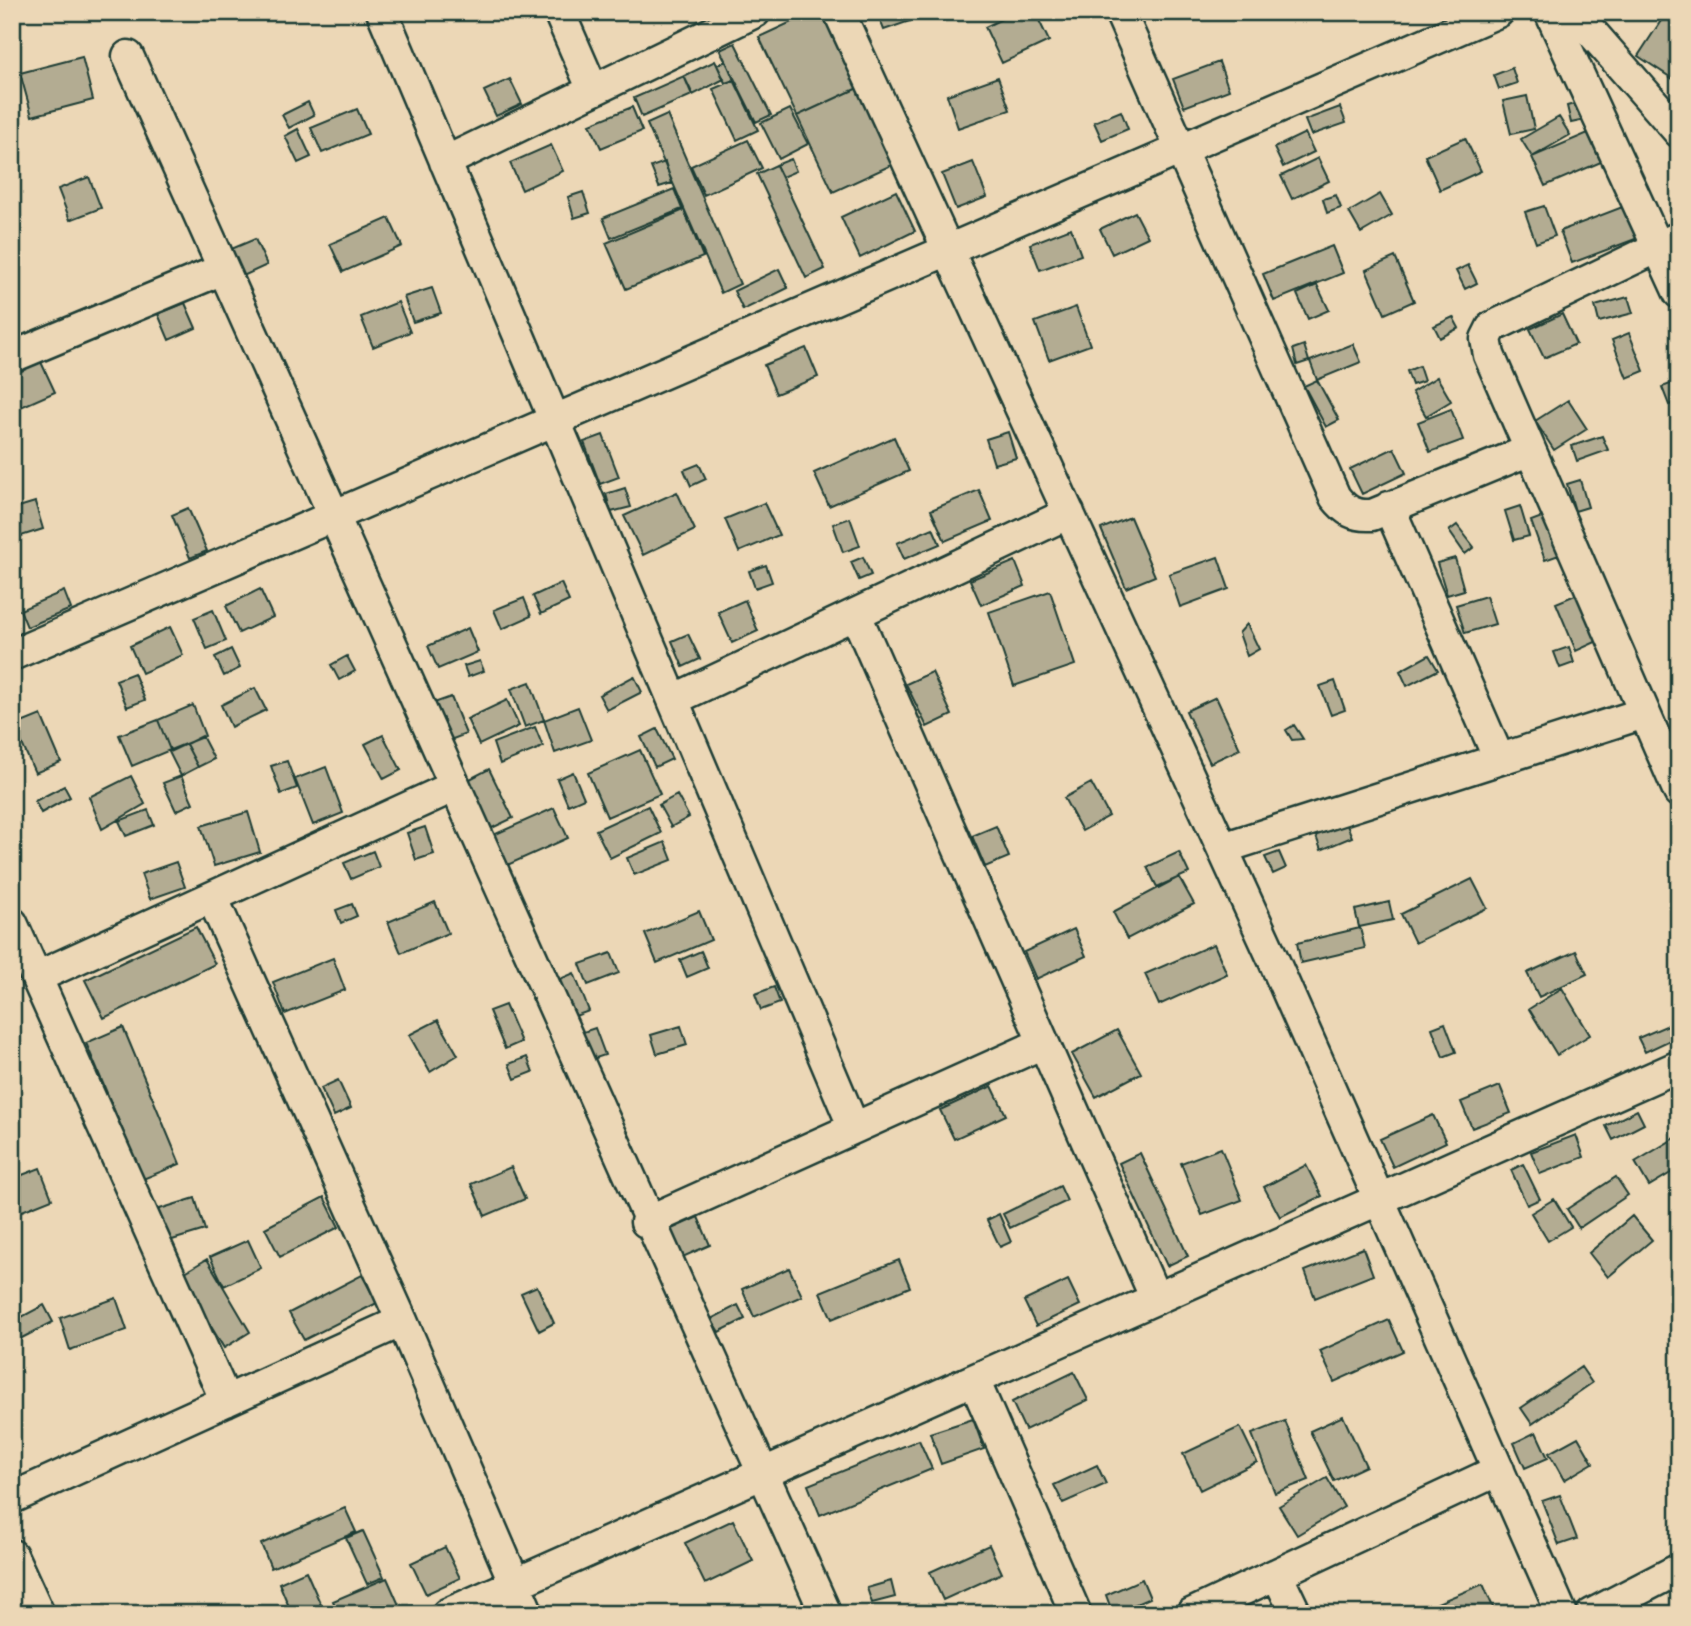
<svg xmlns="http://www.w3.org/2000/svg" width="1691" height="1626" font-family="Delius,sans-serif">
<rect width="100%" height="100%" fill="#ecd7b6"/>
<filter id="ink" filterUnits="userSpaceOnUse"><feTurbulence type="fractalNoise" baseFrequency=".0143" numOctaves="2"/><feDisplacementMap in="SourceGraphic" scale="14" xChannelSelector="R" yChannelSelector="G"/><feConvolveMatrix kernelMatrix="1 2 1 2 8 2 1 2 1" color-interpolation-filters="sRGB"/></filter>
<g filter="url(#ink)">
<!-- building -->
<path fill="#b3ac92" stroke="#1f3d34" stroke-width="2" d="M 813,12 L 825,12 L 860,87 L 797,116 L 759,37 Z
M 877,12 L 922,12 L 924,16 L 884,30 Z
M 1016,12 L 1035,12 L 1049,41 L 1002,63 L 985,27 Z
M 1666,13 L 1679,21 L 1679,69 L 1673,79 L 1638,56 Z
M 735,43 L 771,115 L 756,122 L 720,50 Z
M 82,57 L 93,100 L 32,116 L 20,73 Z
M 715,61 L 724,79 L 693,95 L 684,76 Z
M 726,61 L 734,80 L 725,83 L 717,65 Z
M 1219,62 L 1229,90 L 1184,107 L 1173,79 Z
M 1512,68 L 1517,83 L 1499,89 L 1494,75 Z
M 684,76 L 692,95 L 642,117 L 634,98 Z
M 998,77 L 1010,110 L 958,128 L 947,95 Z
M 510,79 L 522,104 L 496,116 L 484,91 Z
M 734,80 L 758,130 L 737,140 L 713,89 Z
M 860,87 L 896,163 L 833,192 L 797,116 Z
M 1527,96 L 1534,129 L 1511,134 L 1503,101 Z
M 308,102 L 314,115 L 289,128 L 282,115 Z
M 1581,102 L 1585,120 L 1571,123 L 1567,106 Z
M 632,107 L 642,131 L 601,148 L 590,124 Z
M 1340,107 L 1346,123 L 1311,135 L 1305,120 Z
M 357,109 L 368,134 L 322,153 L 311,128 Z
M 790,109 L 808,144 L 779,159 L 761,123 Z
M 1121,111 L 1128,129 L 1102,140 L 1094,122 Z
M 667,115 L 740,284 L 721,293 L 647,124 Z
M 1559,117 L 1570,135 L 1532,157 L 1521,139 Z
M 298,129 L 311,157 L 298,163 L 285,136 Z
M 1305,133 L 1314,152 L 1283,167 L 1274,148 Z
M 1588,133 L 1601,162 L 1545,186 L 1532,157 Z
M 1465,138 L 1481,171 L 1440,190 L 1425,156 Z
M 748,140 L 762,168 L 704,195 L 691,166 Z
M 551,145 L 563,171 L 522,190 L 510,163 Z
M 1318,158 L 1329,181 L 1292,199 L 1281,176 Z
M 791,159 L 796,171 L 782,177 L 776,165 Z
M 665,162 L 672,183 L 659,187 L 651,167 Z
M 973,162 L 987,197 L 956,209 L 942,174 Z
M 776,165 L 825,269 L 806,278 L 757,174 Z
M 89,177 L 101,208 L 70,220 L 58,189 Z
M 674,189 L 682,209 L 611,238 L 603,218 Z
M 896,191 L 915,231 L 860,258 L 841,217 Z
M 583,192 L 590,213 L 574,218 L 568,197 Z
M 1380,194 L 1392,215 L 1361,233 L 1349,212 Z
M 1336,195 L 1341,208 L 1327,213 L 1323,199 Z
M 1544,206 L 1555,236 L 1536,243 L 1525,212 Z
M 1625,206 L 1638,238 L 1572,263 L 1560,231 Z
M 684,210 L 703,257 L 626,289 L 606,243 Z
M 1135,212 L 1148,237 L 1112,254 L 1100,229 Z
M 389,218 L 402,246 L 343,272 L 330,244 Z
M 1071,228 L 1081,255 L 1040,270 L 1030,244 Z
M 255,239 L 267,265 L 241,277 L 229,250 Z
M 1332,246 L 1343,273 L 1274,301 L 1263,274 Z
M 1395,257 L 1414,301 L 1385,314 L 1366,270 Z
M 1468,265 L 1477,283 L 1465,289 L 1456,271 Z
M 779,269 L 788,288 L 743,310 L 734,291 Z
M 1317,285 L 1329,310 L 1308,319 L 1297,294 Z
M 432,288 L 441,313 L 413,322 L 404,297 Z
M 1628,297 L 1633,313 L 1599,322 L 1595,306 Z
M 398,302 L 410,332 L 373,347 L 361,317 Z
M 185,303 L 196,328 L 169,340 L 158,314 Z
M 1076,307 L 1090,345 L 1049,360 L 1035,322 Z
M 1562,314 L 1576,344 L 1544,358 L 1530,329 Z
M 1453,317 L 1459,328 L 1440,338 L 1434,326 Z
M 1629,333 L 1644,371 L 1627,378 L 1612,340 Z
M 1353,344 L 1361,362 L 1317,380 L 1310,361 Z
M 1304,345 L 1309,361 L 1297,365 L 1293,349 Z
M 806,348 L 818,377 L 776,394 L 764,365 Z
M 41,362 L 55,392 L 21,407 L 12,386 L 12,374 Z
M 1419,366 L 1424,381 L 1412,385 L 1407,371 Z
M 1437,377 L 1451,401 L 1426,416 L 1412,392 Z
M 1317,380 L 1339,420 L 1326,427 L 1304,386 Z
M 1679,381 L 1679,402 L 1669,405 L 1662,387 Z
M 1568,400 L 1587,429 L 1554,450 L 1535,421 Z
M 1451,409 L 1463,440 L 1430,452 L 1418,422 Z
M 1008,432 L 1016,458 L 994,464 L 986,439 Z
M 603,435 L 619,477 L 600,484 L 584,442 Z
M 1602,436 L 1608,450 L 1577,461 L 1572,446 Z
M 894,437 L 909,471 L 829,506 L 814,473 Z
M 1394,448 L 1406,473 L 1362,494 L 1350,469 Z
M 699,464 L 706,479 L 691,486 L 684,470 Z
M 1580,480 L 1588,507 L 1575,511 L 1567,484 Z
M 625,488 L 631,507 L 611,512 L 606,494 Z
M 979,490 L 992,521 L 945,541 L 931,510 Z
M 677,492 L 695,530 L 643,555 L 624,516 Z
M 35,502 L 43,529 L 12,539 L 12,509 Z
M 764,503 L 779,535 L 739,552 L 725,519 Z
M 1520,506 L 1529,536 L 1514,540 L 1505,511 Z
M 188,508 L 207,551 L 190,558 L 172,515 Z
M 1547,515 L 1562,554 L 1545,560 L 1531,521 Z
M 1130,517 L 1155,576 L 1126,588 L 1101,529 Z
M 850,518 L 860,546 L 843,552 L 833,524 Z
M 1457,525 L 1474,547 L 1465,554 L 1449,531 Z
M 933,528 L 940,544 L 904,559 L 897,543 Z
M 863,557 L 871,575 L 859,580 L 851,562 Z
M 1218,557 L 1229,589 L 1180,607 L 1169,574 Z
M 1455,558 L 1464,590 L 1447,595 L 1437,563 Z
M 1015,561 L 1025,586 L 981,605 L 970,580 Z
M 766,565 L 772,582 L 755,588 L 749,571 Z
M 561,583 L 569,601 L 541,614 L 533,596 Z
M 260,589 L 273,617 L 239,633 L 226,606 Z
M 64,591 L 71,609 L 27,627 L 20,610 Z
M 1050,591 L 1075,665 L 1014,686 L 989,612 Z
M 1580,593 L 1600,640 L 1576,651 L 1556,603 Z
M 1486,596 L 1495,624 L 1465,633 L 1456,605 Z
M 524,598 L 531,616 L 502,629 L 494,610 Z
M 745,600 L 758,631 L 732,643 L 718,612 Z
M 213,610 L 226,641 L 207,649 L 194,618 Z
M 1247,624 L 1259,649 L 1247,656 L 1239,633 Z
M 170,627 L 183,655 L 142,673 L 130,646 Z
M 468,628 L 478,652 L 438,669 L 428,646 Z
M 688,634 L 700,659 L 683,667 L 672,641 Z
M 1569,647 L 1574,663 L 1560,668 L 1554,652 Z
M 231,649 L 240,668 L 224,676 L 215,657 Z
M 1429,655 L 1438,670 L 1407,686 L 1400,671 Z
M 347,656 L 355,671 L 339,680 L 331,665 Z
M 480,661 L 484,671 L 468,677 L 464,666 Z
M 932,672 L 952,715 L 927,727 L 906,684 Z
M 134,673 L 145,700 L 127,707 L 116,680 Z
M 634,676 L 642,692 L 607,710 L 599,695 Z
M 1335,681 L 1345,710 L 1331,715 L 1320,686 Z
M 530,682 L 544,720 L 525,727 L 511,689 Z
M 255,688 L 266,710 L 231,727 L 221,705 Z
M 451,697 L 466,734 L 445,742 L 431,704 Z
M 1216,697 L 1240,749 L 1210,763 L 1186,711 Z
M 507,700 L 519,726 L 479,745 L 467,719 Z
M 193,705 L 205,736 L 170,750 L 158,720 Z
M 578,707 L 591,740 L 555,753 L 544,720 Z
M 41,715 L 61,762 L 35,773 L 14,726 Z
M 158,720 L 170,750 L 132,766 L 119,735 Z
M 1294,725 L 1303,739 L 1292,740 L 1286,730 Z
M 535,727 L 543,747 L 500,764 L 493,743 Z
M 657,729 L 672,759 L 655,767 L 641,737 Z
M 383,735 L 401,770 L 384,779 L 365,744 Z
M 202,736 L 214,759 L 198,767 L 186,744 Z
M 186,744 L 198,767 L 181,776 L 169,752 Z
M 640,750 L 660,794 L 607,817 L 588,773 Z
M 287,761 L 297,788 L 281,794 L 271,766 Z
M 326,767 L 343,813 L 313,825 L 295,779 Z
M 489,769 L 513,818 L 488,830 L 464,782 Z
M 573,772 L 584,798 L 568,805 L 557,779 Z
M 131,776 L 145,804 L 102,829 L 89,797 Z
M 181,776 L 193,803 L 176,811 L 163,783 Z
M 1091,783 L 1109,816 L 1082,831 L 1064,798 Z
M 64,786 L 70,797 L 41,813 L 35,801 Z
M 677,795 L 689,817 L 671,827 L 659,805 Z
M 648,806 L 661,833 L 610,858 L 596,830 Z
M 554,808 L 568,838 L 503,867 L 489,837 Z
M 148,810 L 154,825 L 126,836 L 119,821 Z
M 248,812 L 260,852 L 214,866 L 201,826 Z
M 1344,818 L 1352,837 L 1321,850 L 1314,831 Z
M 996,826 L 1009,857 L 985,867 L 972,836 Z
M 425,827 L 434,854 L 416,860 L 407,833 Z
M 665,842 L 672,860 L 634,875 L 627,858 Z
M 373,851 L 379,867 L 351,879 L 344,863 Z
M 1179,852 L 1189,873 L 1157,887 L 1147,867 Z
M 1279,852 L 1286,868 L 1273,874 L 1265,857 Z
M 176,862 L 185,887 L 150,899 L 141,874 Z
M 1179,877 L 1194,904 L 1127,939 L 1113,912 Z
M 1472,879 L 1487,908 L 1415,943 L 1401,914 Z
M 435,902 L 448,933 L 401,953 L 388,922 Z
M 1389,902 L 1393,920 L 1359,927 L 1355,910 Z
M 352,904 L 357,916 L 341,923 L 336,910 Z
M 699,911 L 711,940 L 657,963 L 645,934 Z
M 196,927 L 215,964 L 104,1018 L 85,980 Z
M 1360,928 L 1365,948 L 1301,963 L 1297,943 Z
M 1074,929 L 1086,956 L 1036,979 L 1024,952 Z
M 1214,944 L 1227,974 L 1159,1005 L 1145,974 Z
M 701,951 L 708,968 L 687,977 L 680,960 Z
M 1576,951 L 1587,974 L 1539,997 L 1527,973 Z
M 611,953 L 619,973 L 588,985 L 580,964 Z
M 333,958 L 345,990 L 285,1014 L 273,982 Z
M 574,973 L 589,1011 L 567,1019 L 553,982 Z
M 774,987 L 780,1003 L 761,1010 L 755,994 Z
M 1562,988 L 1590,1035 L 1557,1055 L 1529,1009 Z
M 505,1005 L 521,1042 L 505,1049 L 489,1011 Z
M 438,1020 L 458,1055 L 430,1072 L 409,1035 Z
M 1675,1022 L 1679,1036 L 1645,1052 L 1638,1038 Z
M 1445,1023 L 1456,1052 L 1443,1057 L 1432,1028 Z
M 681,1026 L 687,1045 L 657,1054 L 651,1035 Z
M 123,1027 L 180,1164 L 143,1179 L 86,1043 Z
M 595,1028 L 605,1055 L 584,1062 L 574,1035 Z
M 1117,1030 L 1141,1073 L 1096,1097 L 1072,1054 Z
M 527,1057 L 533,1072 L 515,1079 L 509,1064 Z
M 338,1080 L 351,1108 L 334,1116 L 321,1088 Z
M 992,1086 L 1006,1115 L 954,1139 L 940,1110 Z
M 1500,1086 L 1511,1113 L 1472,1128 L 1461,1102 Z
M 1637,1110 L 1644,1124 L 1613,1140 L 1606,1126 Z
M 1433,1115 L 1446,1142 L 1393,1167 L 1380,1139 Z
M 1576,1135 L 1584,1157 L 1540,1174 L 1531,1152 Z
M 1677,1137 L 1679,1141 L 1679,1168 L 1649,1186 L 1635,1162 Z
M 1221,1148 L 1242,1200 L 1202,1215 L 1181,1163 Z
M 1140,1153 L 1188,1256 L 1167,1266 L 1119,1163 Z
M 1523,1164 L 1540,1199 L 1527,1205 L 1511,1170 Z
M 1306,1165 L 1322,1196 L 1280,1217 L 1264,1187 Z
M 511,1167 L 525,1199 L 485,1216 L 471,1184 Z
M 40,1168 L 52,1199 L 12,1215 L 12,1179 Z
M 1616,1177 L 1628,1195 L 1579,1228 L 1567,1209 Z
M 1060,1186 L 1067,1201 L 1010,1228 L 1003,1214 Z
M 324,1197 L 339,1227 L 280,1257 L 265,1228 Z
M 195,1198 L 205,1230 L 159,1244 L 150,1212 Z
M 1554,1199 L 1571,1227 L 1548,1241 L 1531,1213 Z
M 999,1214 L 1011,1242 L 1000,1247 L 987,1220 Z
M 1632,1216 L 1652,1240 L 1608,1277 L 1589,1253 Z
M 698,1217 L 710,1245 L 678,1259 L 665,1232 Z
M 248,1240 L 261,1268 L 224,1286 L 210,1257 Z
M 1363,1248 L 1373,1275 L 1315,1298 L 1305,1271 Z
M 207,1259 L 250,1332 L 224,1348 L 180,1275 Z
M 899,1260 L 910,1287 L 832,1319 L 820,1292 Z
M 789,1268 L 802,1296 L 754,1317 L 742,1289 Z
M 362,1275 L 377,1303 L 304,1340 L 289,1313 Z
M 1068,1280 L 1080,1305 L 1036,1326 L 1024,1301 Z
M 537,1286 L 554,1323 L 539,1331 L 521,1293 Z
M 116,1298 L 127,1330 L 70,1350 L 60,1318 Z
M 44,1305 L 53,1322 L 12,1343 L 12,1322 Z
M 738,1305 L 745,1319 L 719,1332 L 711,1319 Z
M 1389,1320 L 1403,1351 L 1334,1382 L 1320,1351 Z
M 1581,1367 L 1592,1383 L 1532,1424 L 1521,1408 Z
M 1074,1372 L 1088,1400 L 1025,1430 L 1012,1402 Z
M 1343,1416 L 1366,1466 L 1334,1481 L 1310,1431 Z
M 973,1419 L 984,1449 L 941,1464 L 930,1433 Z
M 1285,1421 L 1309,1480 L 1275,1493 L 1252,1434 Z
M 1240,1427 L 1257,1462 L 1200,1490 L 1183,1454 Z
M 1536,1432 L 1548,1458 L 1525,1468 L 1514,1443 Z
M 1578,1437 L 1593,1463 L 1564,1480 L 1549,1453 Z
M 919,1440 L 932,1469 L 820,1515 L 808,1485 Z
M 1097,1465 L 1106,1484 L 1063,1503 L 1054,1485 Z
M 1327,1478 L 1344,1507 L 1297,1535 L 1279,1506 Z
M 1560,1495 L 1577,1539 L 1559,1545 L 1542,1501 Z
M 345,1508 L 356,1532 L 271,1568 L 261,1544 Z
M 733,1520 L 753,1561 L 705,1584 L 685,1543 Z
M 363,1531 L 384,1577 L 367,1584 L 346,1538 Z
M 989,1545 L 1002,1573 L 943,1600 L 930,1572 Z
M 445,1547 L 460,1578 L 426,1594 L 411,1563 Z
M 306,1571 L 325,1614 L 292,1614 L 279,1583 Z
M 387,1578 L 399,1605 L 381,1614 L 339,1614 L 333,1601 Z
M 1142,1579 L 1150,1598 L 1113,1614 L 1106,1595 Z
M 891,1581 L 895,1597 L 872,1603 L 867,1588 Z
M 1483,1584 L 1496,1614 L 1439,1614 L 1435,1604 Z"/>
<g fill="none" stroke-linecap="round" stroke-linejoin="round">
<defs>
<path id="street" d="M 382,12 L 854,1128
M 559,12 L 593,90
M 839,12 L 1274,961 L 1562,1614
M 1120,12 L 1335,497 C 1346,511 1354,516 1372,515 L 1530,450
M 1550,12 L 1679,293
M 1574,12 L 1679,132
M 128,56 L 826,1614
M 445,162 L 755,12
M 1679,237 L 1492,327 L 1486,339 L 1489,355 L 1679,792
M 12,357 L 223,269
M 1389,507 L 1499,759
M 856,615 L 1156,1299
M 12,655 L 1498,12
M 673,700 L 1069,513
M 1223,848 L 1644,713
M 212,897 L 402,1321 L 528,1614
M 12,923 L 226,1401
M 37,977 L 455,786
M 646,1222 L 1043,1043
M 974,1380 L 1076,1614
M 12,1498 L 402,1321
M 12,1555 L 39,1614
M 1277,1574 L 1296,1614
M 447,1614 L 1679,1066
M 1191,1614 L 1499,1470
M 1592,1614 L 1679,1569"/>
</defs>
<!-- street casing -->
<use href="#street" stroke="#1f3d34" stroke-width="35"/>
<!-- street -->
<use href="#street" stroke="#ecd7b6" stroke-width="30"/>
</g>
</g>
<!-- margin -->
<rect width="1691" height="1626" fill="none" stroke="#ecd7b6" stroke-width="42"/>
<rect x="21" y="21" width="1649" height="1584" fill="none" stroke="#1f3d34" stroke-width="2.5" filter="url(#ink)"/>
</svg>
